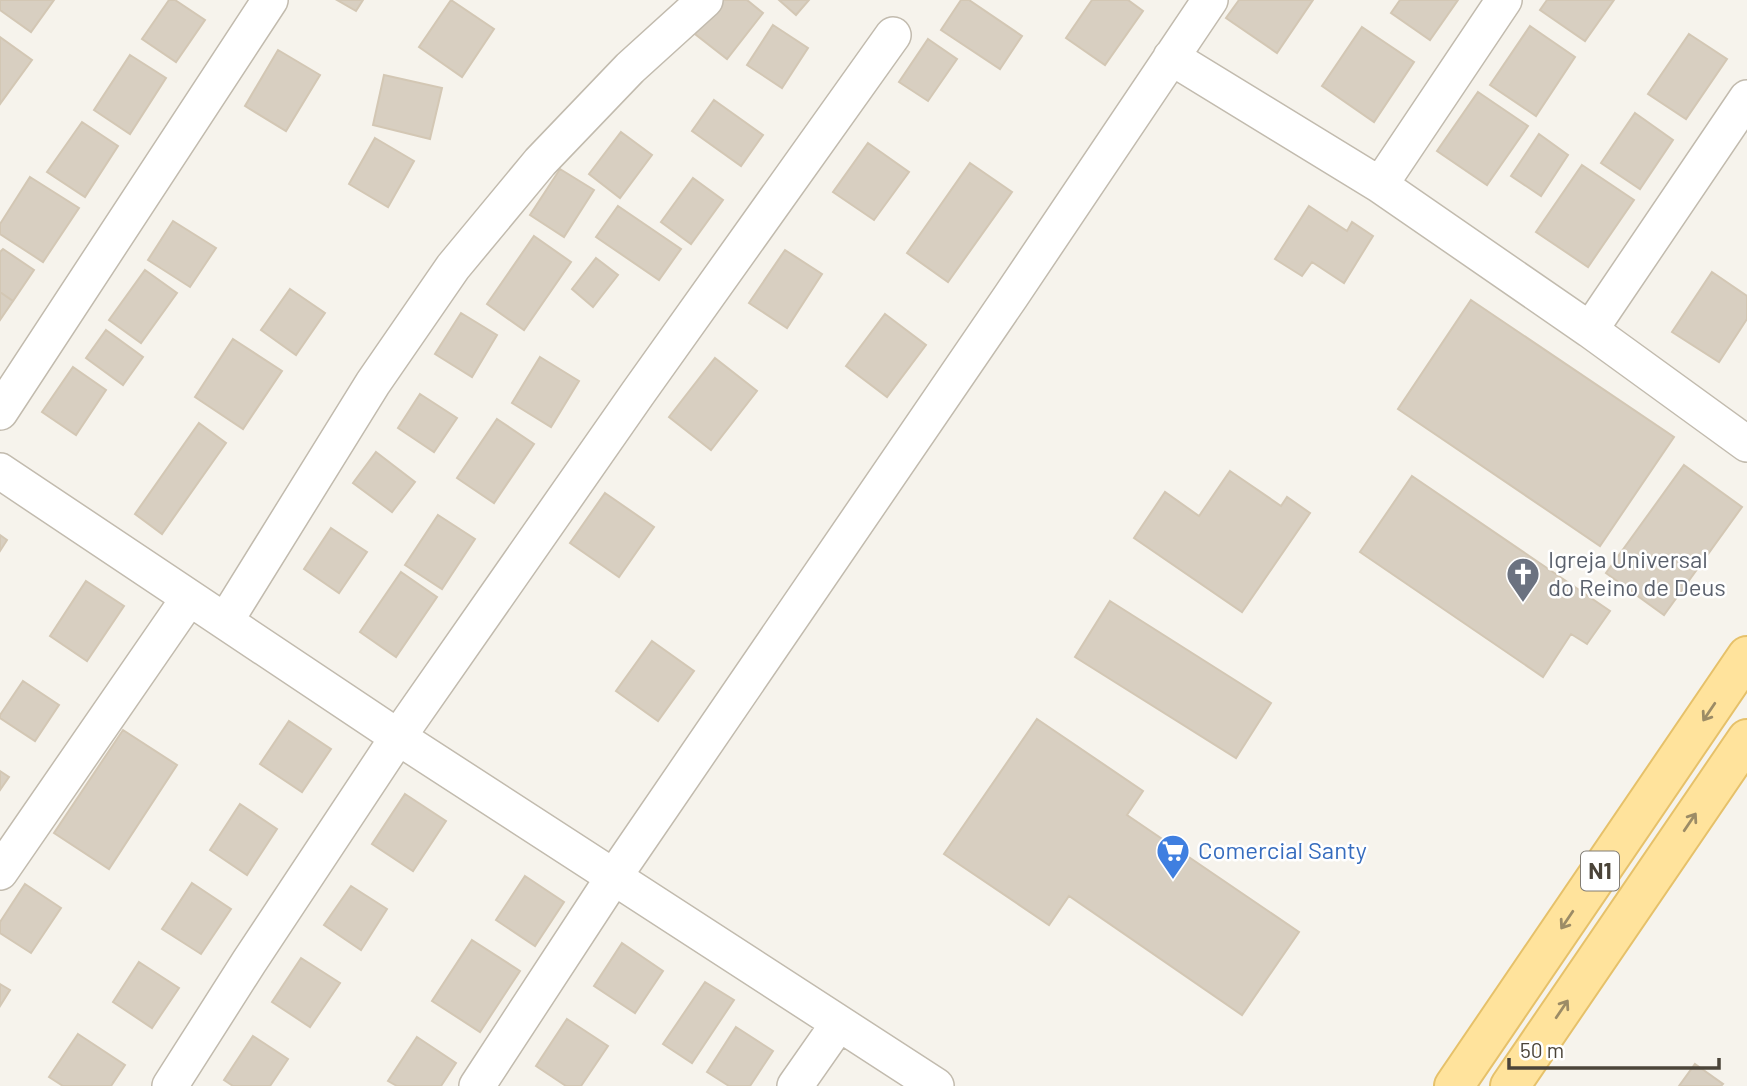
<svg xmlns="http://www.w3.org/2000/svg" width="1747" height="1086" font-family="Barlow,sans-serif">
<rect width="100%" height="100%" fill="#f6f3ec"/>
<!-- building -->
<path fill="#d8cfc1" stroke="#d3c7b4" stroke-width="2" d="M 0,0 L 54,0 L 31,32 L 0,10 Z
M 169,0 L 175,0 L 205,20 L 176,62 L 142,39 Z
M 337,0 L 363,0 L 356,11 Z
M 451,0 L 494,29 L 462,77 L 419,47 Z
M 721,0 L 747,0 L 763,13 L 727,59 L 695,34 Z
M 779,0 L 809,0 L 796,15 Z
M 961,0 L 969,0 L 1022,36 L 1000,69 L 941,30 Z
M 1092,0 L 1128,0 L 1143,11 L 1105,65 L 1066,38 Z
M 1239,0 L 1313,0 L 1277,53 L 1226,18 Z
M 1400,0 L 1458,0 L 1430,40 L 1391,13 Z
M 1547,0 L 1614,0 L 1585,41 L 1540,10 Z
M 773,25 L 808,48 L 782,88 L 747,65 Z
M 1530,26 L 1575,57 L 1536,116 L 1490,85 Z
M 1362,27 L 1414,62 L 1374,122 L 1322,86 Z
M 1689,34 L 1727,59 L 1686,119 L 1648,94 Z
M 0,37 L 32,60 L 0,104 Z
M 928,39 L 957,59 L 928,101 L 899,82 Z
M 278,50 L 320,75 L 286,131 L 245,106 Z
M 130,55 L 166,78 L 130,134 L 94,110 Z
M 384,75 L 442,88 L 430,139 L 373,125 Z
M 1478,92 L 1528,126 L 1487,185 L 1437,151 Z
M 714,100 L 763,135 L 741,166 L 692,131 Z
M 1635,113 L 1673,140 L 1640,189 L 1601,163 Z
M 82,122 L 118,146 L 85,197 L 47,172 Z
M 621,132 L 652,155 L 620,198 L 589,174 Z
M 1539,134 L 1568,155 L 1541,196 L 1511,176 Z
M 375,138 L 414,161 L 388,207 L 349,184 Z
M 868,143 L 909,172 L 874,220 L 833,192 Z
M 970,163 L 1012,192 L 948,282 L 907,253 Z
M 1582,165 L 1634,200 L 1588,267 L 1536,232 Z
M 560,169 L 594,190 L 564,237 L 530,215 Z
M 30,177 L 79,208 L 43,262 L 0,234 L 0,224 Z
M 693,178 L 723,200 L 691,244 L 661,222 Z
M 618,206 L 681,249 L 659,280 L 596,237 Z
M 1309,206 L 1347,231 L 1352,222 L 1373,236 L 1344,283 L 1312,262 L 1302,276 L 1275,259 Z
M 173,221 L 216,248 L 190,287 L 148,260 Z
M 534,236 L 571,262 L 524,330 L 487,304 Z
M 3,249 L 34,270 L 13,301 L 0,292 L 0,252 Z
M 785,250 L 822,274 L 787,328 L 749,303 Z
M 596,258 L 618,275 L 593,307 L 572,289 Z
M 145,270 L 177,293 L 141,343 L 109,320 Z
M 1712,272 L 1747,296 L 1747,319 L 1719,362 L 1672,332 Z
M 290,289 L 325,313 L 296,355 L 261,330 Z
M 0,292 L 13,301 L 0,320 Z
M 1471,300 L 1674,437 L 1600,546 L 1398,409 Z
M 461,313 L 497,335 L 472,377 L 435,354 Z
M 885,314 L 926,345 L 887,397 L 846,366 Z
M 106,330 L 143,357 L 123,385 L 86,358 Z
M 233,339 L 282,371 L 243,429 L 195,397 Z
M 540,357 L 579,381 L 551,427 L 512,403 Z
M 715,358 L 757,391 L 711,450 L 669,417 Z
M 73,367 L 106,390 L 76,435 L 42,412 Z
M 420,394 L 457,418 L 434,452 L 398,428 Z
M 497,419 L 534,444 L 494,503 L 457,478 Z
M 199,423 L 226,443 L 162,534 L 135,514 Z
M 376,452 L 415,482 L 392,512 L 353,483 Z
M 1684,465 L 1742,507 L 1664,615 L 1606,573 Z
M 1230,471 L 1281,506 L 1287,497 L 1310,513 L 1242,612 L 1134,538 L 1165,492 L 1199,516 Z
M 1412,476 L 1610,611 L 1587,644 L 1571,634 L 1543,677 L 1360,552 Z
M 605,493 L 654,527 L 619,577 L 570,543 Z
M 438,515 L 475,539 L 442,589 L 405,565 Z
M 331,528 L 367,552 L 339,593 L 304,569 Z
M 0,535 L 7,540 L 0,551 Z
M 401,572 L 437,597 L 396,657 L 360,632 Z
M 86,581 L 124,606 L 87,661 L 50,636 Z
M 1110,601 L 1271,703 L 1236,758 L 1075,657 Z
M 652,641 L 694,671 L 658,721 L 616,691 Z
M 23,681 L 59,705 L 35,741 L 0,718 L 0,715 Z
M 1037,719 L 1143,791 L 1127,815 L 1299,932 L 1242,1015 L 1069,896 L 1049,925 L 944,854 Z
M 289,721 L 331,749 L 302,792 L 260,764 Z
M 123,730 L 177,765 L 109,869 L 54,833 Z
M 0,771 L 9,777 L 0,790 Z
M 405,794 L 446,821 L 413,871 L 372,844 Z
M 240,804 L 277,829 L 247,875 L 210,850 Z
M 525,876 L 564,902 L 535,946 L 496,920 Z
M 192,883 L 231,909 L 201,954 L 162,929 Z
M 25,884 L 61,908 L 31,953 L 0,933 L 0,922 Z
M 351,886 L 387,909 L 361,950 L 324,925 Z
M 472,940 L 520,971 L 480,1032 L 432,1001 Z
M 622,943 L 663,971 L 635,1013 L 594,986 Z
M 301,958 L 340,983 L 310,1027 L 272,1002 Z
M 139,962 L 179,988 L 152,1028 L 113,1002 Z
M 705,982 L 734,1000 L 692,1063 L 663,1044 Z
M 0,984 L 10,990 L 0,1006 Z
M 567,1019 L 608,1046 L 581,1086 L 566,1086 L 536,1066 Z
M 736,1027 L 773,1051 L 750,1086 L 729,1086 L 707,1072 Z
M 78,1034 L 125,1065 L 111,1086 L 63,1086 L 49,1077 Z
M 253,1036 L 288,1059 L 270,1086 L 233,1086 L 224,1080 Z
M 417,1037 L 456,1063 L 441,1086 L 397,1086 L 388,1081 Z
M 1695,1064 L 1723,1084 L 1721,1086 L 1679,1086 Z"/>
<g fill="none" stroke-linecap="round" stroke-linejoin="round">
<defs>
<path id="minor" d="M 1171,57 L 1380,185 L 1590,330 L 1747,444
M 1380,185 L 1504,0
M 1590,330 L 1747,98
M 0,412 L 270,0
M 0,471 L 398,737 L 936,1086
M 226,620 L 373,383 L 453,267 L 540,162 L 630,68 L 705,0
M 0,872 L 189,598
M 170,1086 L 249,962 L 398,737 L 638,393 L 893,35
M 477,1086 L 613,878 L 1011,296 L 1210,0
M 795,1086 L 839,1023"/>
<path id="major" d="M 1454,1086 L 1747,656
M 1510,1086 L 1747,739"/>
</defs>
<!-- minor casing -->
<use href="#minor" stroke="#c2bbae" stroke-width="38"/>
<!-- major casing -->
<use href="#major" stroke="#e6c16a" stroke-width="42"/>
<!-- minor -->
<use href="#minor" stroke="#fff" stroke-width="35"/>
<!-- major -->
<use href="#major" stroke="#ffe39c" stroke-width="38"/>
</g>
<!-- one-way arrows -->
<defs><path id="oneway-shaft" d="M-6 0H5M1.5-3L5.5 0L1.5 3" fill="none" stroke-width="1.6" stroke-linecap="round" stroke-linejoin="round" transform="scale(1.75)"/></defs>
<g stroke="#9c8c66">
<use href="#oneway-shaft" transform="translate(1709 712) rotate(124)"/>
<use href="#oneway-shaft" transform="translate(1690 822) rotate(-56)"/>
<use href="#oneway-shaft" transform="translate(1567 920) rotate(124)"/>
<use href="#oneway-shaft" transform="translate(1562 1009) rotate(-56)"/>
</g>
<!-- icons -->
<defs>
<symbol id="church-pin" viewBox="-11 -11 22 30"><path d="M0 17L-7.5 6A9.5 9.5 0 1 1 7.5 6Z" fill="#6b7280" stroke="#fff"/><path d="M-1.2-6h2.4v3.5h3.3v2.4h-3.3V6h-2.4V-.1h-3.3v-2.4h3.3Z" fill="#fff"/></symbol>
<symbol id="supermarket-pin" viewBox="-11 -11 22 30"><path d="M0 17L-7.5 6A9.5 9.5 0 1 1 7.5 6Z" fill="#3f7fe0" stroke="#fff"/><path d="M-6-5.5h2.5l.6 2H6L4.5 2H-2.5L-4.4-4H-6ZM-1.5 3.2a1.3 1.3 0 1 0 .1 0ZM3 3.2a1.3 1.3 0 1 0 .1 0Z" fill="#fff"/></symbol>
</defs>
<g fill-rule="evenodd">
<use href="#church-pin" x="1504" y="555" width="38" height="52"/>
<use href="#supermarket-pin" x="1154" y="832" width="38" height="52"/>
</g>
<g text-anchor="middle" stroke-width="5" stroke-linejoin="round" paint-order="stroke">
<!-- shield labels -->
<rect fill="#fff" stroke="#817c74" stroke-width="2" x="1581" y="851.5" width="38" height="39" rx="5"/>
<g font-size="23" font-weight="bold" fill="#4b4439">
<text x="1600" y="879">N1</text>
</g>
<!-- worship labels -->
<g font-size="24" fill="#5b616d" stroke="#fff" text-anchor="start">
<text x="1548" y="568">Igreja Universal<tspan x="1548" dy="28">do Reino de Deus</tspan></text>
</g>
<!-- shop labels -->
<g font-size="24" fill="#366cbe" stroke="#fff" text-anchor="start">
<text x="1198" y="859">Comercial Santy</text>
</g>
</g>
<!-- scale -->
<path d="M1509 1058v10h210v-10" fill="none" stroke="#4b4439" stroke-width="3.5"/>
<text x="1520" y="1058" font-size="21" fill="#4b4439" stroke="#ffffff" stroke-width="5" paint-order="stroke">50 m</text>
</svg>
